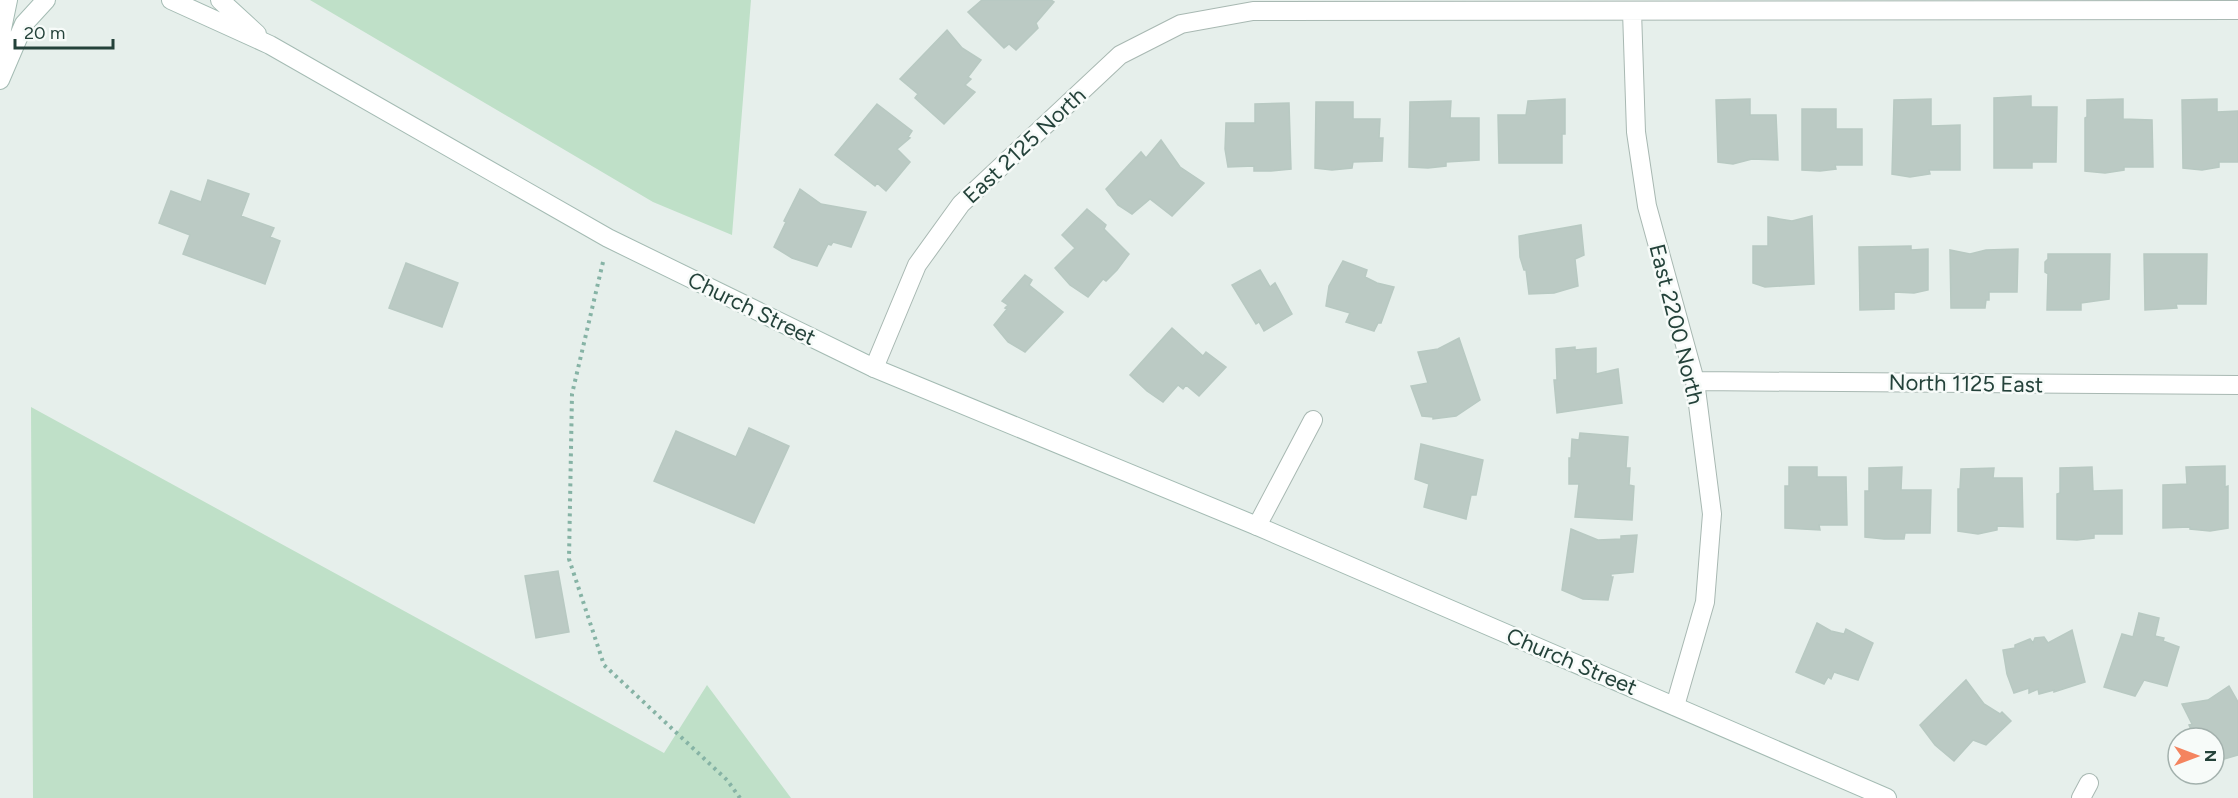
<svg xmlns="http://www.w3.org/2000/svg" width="2238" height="798" font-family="Figtree,sans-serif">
<rect width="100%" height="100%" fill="#e6efeb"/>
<!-- green -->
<path fill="#bfe0c8" d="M 310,0 L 751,0 L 732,235 L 653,202 Z
M 31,407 L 664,753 L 707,685 L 791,798 L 33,798 Z"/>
<!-- building -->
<path fill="#bbcac4" stroke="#b8c9c2" stroke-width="1.5" d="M 982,0 L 1051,0 L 1054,2 L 1036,23 L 1038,28 L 1016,50 L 1009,44 L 1004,48 L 968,12 Z
M 947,30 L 962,48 L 981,60 L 968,77 L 971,79 L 965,85 L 975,92 L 944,124 L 915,98 L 918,94 L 900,79 Z
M 2031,96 L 2031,107 L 2057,107 L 2056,162 L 2032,162 L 2032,168 L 1994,168 L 1994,98 Z
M 1565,99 L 1565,134 L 1562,134 L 1562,163 L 1499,163 L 1498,115 L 1526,115 L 1528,101 Z
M 1750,99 L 1750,115 L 1776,115 L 1778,160 L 1752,159 L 1733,164 L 1718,162 L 1716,100 Z
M 1931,99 L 1931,126 L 1960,125 L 1960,170 L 1929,170 L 1930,174 L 1910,177 L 1892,174 L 1894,100 Z
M 2123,99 L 2123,119 L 2152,120 L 2153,167 L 2124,167 L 2124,170 L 2105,173 L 2085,171 L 2085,118 L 2087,117 L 2087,100 Z
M 2217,99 L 2217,112 L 2238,111 L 2238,162 L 2219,162 L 2219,167 L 2202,170 L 2183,168 L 2182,100 Z
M 1451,101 L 1450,118 L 1479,118 L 1479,160 L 1446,162 L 1446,166 L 1428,168 L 1409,167 L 1410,102 Z
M 1316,102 L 1353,102 L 1353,119 L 1380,119 L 1379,138 L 1383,138 L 1382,161 L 1353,162 L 1352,168 L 1332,170 L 1315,168 Z
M 1289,103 L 1291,169 L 1271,171 L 1254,171 L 1254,166 L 1228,167 L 1225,149 L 1226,123 L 1255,123 L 1255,104 Z
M 877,104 L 912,131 L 908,137 L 910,138 L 897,149 L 910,162 L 886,191 L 877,183 L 875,186 L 835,155 Z
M 1802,109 L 1836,109 L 1836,129 L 1862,129 L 1862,165 L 1835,165 L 1836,169 L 1820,171 L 1802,170 Z
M 1161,140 L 1180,167 L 1204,183 L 1172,216 L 1150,199 L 1132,214 L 1118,205 L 1106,189 L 1141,152 L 1146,158 Z
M 208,180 L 249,194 L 241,216 L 274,228 L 270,237 L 280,241 L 265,284 L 183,254 L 190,235 L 159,223 L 171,191 L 201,202 Z
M 800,189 L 821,204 L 866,212 L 851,247 L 833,242 L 831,245 L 828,244 L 817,266 L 792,258 L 774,247 L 786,222 L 784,221 Z
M 1087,209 L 1106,225 L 1104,229 L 1129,254 L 1117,270 L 1106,281 L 1103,279 L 1088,297 L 1070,285 L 1055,268 L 1075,248 L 1062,235 Z
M 1812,216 L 1814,284 L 1765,287 L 1753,283 L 1753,246 L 1768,246 L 1768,217 L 1792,221 Z
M 1581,225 L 1584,255 L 1575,259 L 1578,286 L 1554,293 L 1529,294 L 1526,270 L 1524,270 L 1520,257 L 1519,236 Z
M 1911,246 L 1911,250 L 1928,249 L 1928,290 L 1914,293 L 1894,292 L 1894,309 L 1860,310 L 1859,247 Z
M 2018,249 L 2017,292 L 1989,292 L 1989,300 L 1986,300 L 1985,308 L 1951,308 L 1950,250 L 1970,254 L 1986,250 Z
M 2048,254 L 2110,254 L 2109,299 L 2081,303 L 2081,310 L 2047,310 L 2048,274 L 2045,272 L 2045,262 L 2048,259 Z
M 2144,254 L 2207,254 L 2206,304 L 2176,304 L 2177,308 L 2145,310 Z
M 1343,261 L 1367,270 L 1365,277 L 1377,283 L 1394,287 L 1381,323 L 1378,323 L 1374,331 L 1346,322 L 1350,313 L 1326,306 L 1329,286 Z
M 406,263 L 458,283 L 442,327 L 389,308 Z
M 1260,270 L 1270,287 L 1275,283 L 1292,314 L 1264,331 L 1259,322 L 1256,324 L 1232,285 Z
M 1025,275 L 1032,280 L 1029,285 L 1063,312 L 1025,352 L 1008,342 L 994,325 L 1007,309 L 1005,308 L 1008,305 L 1002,301 Z
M 1172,328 L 1203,356 L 1206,352 L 1226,367 L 1199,396 L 1186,385 L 1183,389 L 1178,385 L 1163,402 L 1147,391 L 1130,375 Z
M 1459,338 L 1480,400 L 1456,416 L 1433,419 L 1433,417 L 1422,416 L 1411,386 L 1428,383 L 1418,352 L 1438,349 Z
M 1575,347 L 1575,350 L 1596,348 L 1596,374 L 1618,369 L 1622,403 L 1557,413 L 1554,380 L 1557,380 L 1556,349 Z
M 749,428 L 789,446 L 754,523 L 654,481 L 676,431 L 736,457 Z
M 1580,433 L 1628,437 L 1626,468 L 1630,468 L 1629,485 L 1634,486 L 1632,520 L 1575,517 L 1579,484 L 1569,484 L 1569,458 L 1571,458 L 1572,439 L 1579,440 Z
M 1421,444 L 1483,460 L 1476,495 L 1471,495 L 1466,519 L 1424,507 L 1429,484 L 1415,479 Z
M 2225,466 L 2225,487 L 2228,486 L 2228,528 L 2210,531 L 2190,529 L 2190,527 L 2163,528 L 2163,485 L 2187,484 L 2186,467 Z
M 1789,467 L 1817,467 L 1817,477 L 1846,477 L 1847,525 L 1819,525 L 1820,530 L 1785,528 L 1785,486 L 1789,486 Z
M 1902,467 L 1901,490 L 1931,490 L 1930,533 L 1905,533 L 1904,539 L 1884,539 L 1865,537 L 1865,491 L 1869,491 L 1869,468 Z
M 2092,467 L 2093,491 L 2122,490 L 2122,534 L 2094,534 L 2094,538 L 2077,540 L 2057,539 L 2057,494 L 2060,493 L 2060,468 Z
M 1994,468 L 1993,478 L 2022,478 L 2023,527 L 1997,526 L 1997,530 L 1978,534 L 1958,531 L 1958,489 L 1960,489 L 1961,469 Z
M 1571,529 L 1598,540 L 1621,539 L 1621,536 L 1637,535 L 1633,572 L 1611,574 L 1611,577 L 1613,577 L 1608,600 L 1583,599 L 1562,590 Z
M 558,571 L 569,632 L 536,638 L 525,576 Z
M 2139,613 L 2159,618 L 2155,636 L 2164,638 L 2163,641 L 2179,647 L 2167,686 L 2144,680 L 2135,696 L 2104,687 L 2122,634 L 2133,637 Z
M 1817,623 L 1831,631 L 1844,634 L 1846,629 L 1873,643 L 1858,680 L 1834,672 L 1831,679 L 1828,677 L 1824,684 L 1796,672 Z
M 2072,630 L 2085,682 L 2054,692 L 2054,690 L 2039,694 L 2038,689 L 2029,693 L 2029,688 L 2014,693 L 2007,674 L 2003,650 L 2015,648 L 2015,645 L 2030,639 L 2033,643 L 2035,638 L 2044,637 L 2048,643 Z
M 1966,680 L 1984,704 L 2000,714 L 2002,712 L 2011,721 L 1986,745 L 1973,740 L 1954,761 L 1935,745 L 1920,725 Z
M 2229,686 L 2238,702 L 2238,755 L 2214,762 L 2214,738 L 2182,738 L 2192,732 L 2189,725 L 2192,724 L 2182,704 L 2208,700 Z"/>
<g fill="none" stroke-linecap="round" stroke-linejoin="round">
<defs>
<path id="street" d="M 1632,11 L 1636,132 L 1647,206 L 1695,381 L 1712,514 L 1705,602 L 1675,706
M 874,368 L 917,265 L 961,204 L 1120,55 L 1181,24 L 1253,11 L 2238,10
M 1695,381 L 2238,385
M 1257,526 L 1313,420
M 2081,798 L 2089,783"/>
<path id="secondary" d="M 171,0 L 270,45 L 608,238 L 874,368 L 1257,526 L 1887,798
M 220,0 L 257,34
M 0,71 L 2,29 L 8,0
M 0,80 L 24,24 L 46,0"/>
</defs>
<!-- street casing -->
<use href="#street" stroke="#a8b8b2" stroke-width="20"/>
<!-- secondary casing -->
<use href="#secondary" stroke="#a4bbb3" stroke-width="20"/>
<!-- path -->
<path stroke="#86b3a5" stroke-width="4" stroke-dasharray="3 4.5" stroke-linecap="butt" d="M 603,262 L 572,394 L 569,559 L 604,665 L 727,780 L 740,798"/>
<!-- street -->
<use href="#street" stroke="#fff" stroke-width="18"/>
<!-- secondary -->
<use href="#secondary" stroke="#fff" stroke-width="18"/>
</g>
<g text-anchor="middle" stroke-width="5" stroke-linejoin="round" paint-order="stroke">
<!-- street labels -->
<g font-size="22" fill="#24423a" stroke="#f7fbf9">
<text transform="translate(1024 145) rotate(-43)" y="8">East 2125 North</text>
<text transform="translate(752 308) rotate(26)" y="8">Church Street</text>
<text transform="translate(1677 324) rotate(76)" y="8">East 2200 North</text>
<text transform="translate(1966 383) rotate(1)" y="8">North 1125 East</text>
<text transform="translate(1572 661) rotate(23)" y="8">Church Street</text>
</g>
</g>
<!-- north arrow -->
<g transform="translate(2196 756) rotate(90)"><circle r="28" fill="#f7fbf9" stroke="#a3b1ad" stroke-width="1.5"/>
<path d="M0-4.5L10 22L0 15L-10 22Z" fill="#f4845f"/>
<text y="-9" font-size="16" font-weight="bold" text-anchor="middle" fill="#24423a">N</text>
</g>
<!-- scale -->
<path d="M15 39v9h98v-9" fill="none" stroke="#24423a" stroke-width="3"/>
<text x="24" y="39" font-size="18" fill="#24423a" stroke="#f7fbf9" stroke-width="4.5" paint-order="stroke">20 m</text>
</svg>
